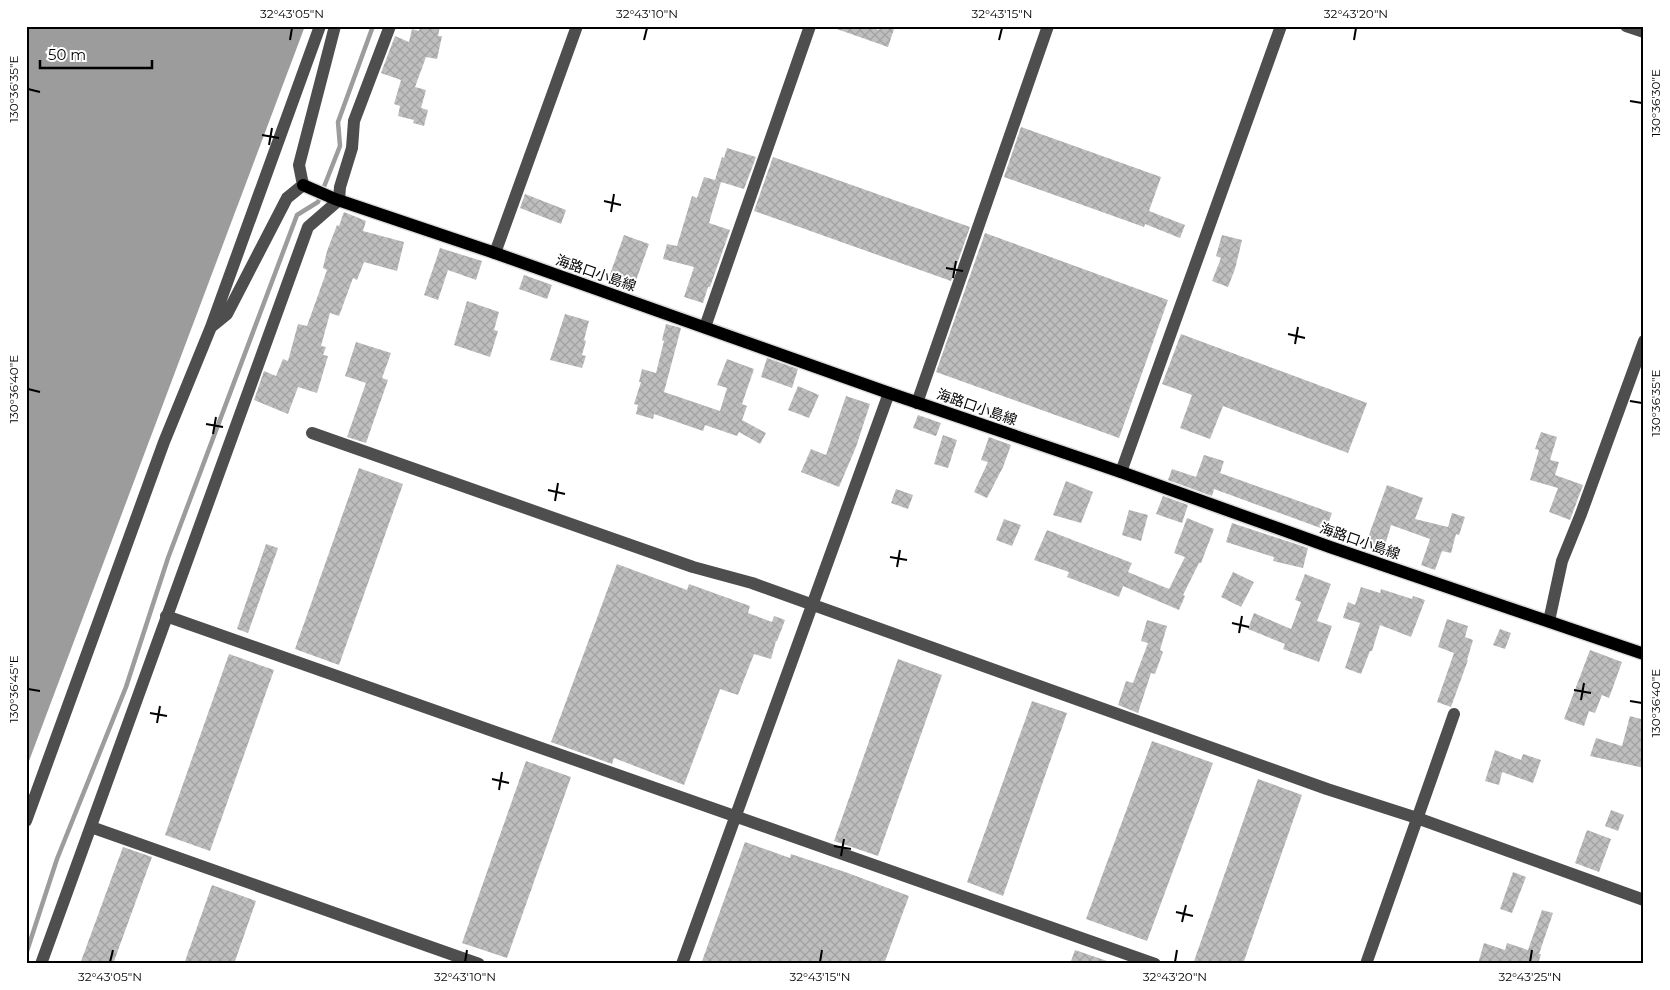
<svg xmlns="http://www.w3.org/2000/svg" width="1670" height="990" font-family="Montserrat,'Noto Sans JP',sans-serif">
<defs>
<pattern id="building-cross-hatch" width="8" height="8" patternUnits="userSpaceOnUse" patternTransform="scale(1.25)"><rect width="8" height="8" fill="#bebebe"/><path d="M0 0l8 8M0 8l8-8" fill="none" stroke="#a2a2a2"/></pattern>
</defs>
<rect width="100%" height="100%" fill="#fff"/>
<!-- water -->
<path fill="#9c9c9c" d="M 26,26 L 305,26 L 26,769 Z"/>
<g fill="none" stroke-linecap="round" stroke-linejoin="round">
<!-- stream -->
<path stroke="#9c9c9c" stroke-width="4.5" d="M 26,954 L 57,859 L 126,687 L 168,558 L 297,215 L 318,202 L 340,146 L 338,122 L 373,26"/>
</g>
<!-- building -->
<path fill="url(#building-cross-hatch)" d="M 420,26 L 440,26 L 438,36 L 442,36 L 437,59 L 426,57 L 415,87 L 426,90 L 421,108 L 428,110 L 424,126 L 413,123 L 414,120 L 398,116 L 400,106 L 394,104 L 401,80 L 381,73 L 395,36 L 409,42 L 412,29 L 419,31 Z
M 834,26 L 868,26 L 879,30 L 881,26 L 895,26 L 888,47 L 834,28 Z
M 1021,127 L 1161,177 L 1149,211 L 1185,225 L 1180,238 L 1145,224 L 1144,227 L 1004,177 Z
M 727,148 L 756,157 L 744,189 L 721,182 L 709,223 L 730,230 L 710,287 L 708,287 L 703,303 L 684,297 L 694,267 L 663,259 L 667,244 L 677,246 L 692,196 L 697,198 L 704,177 L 715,180 L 722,157 L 724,158 Z
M 773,157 L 970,227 L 951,281 L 754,211 Z
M 525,194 L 566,210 L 561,224 L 520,208 Z
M 344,212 L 366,221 L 363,231 L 404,242 L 397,271 L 364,262 L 357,280 L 353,278 L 339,316 L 330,313 L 321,346 L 326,347 L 323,355 L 328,356 L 317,393 L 298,387 L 288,414 L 254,400 L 264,371 L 276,376 L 283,359 L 288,361 L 298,324 L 307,326 L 327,270 L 323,268 L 327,251 L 337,225 L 339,226 Z
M 985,233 L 1168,300 L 1119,438 L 936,372 Z
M 624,235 L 649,244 L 633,289 L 608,280 Z
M 1222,235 L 1242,240 L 1235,269 L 1228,287 L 1212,281 L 1221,258 L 1216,256 Z
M 440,248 L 482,261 L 476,280 L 448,270 L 438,300 L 424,295 Z
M 524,275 L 552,285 L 547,299 L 519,289 Z
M 467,301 L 499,312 L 494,330 L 498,331 L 490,357 L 454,345 Z
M 565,314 L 589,321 L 584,340 L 586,341 L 582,355 L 586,356 L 582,368 L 550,360 Z
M 666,324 L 681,328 L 664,392 L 720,411 L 727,388 L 717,385 L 727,359 L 754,369 L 742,404 L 747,406 L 742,420 L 766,433 L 760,444 L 739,432 L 737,436 L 705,425 L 703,431 L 654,414 L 653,419 L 636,414 L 638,405 L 634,404 L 641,382 L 639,382 L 642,369 L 656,373 L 664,341 L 662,340 Z
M 1181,334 L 1367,403 L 1348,453 L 1223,406 L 1210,439 L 1180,428 L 1192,395 L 1162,384 Z
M 356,342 L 391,353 L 382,378 L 388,380 L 366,443 L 347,437 L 366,383 L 345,376 Z
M 767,358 L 798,369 L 792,388 L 761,377 Z
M 798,386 L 819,395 L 809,418 L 788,410 Z
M 846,396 L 870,404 L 856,447 L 839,487 L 801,472 L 811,449 L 826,455 Z
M 918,415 L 941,423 L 936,436 L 913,428 Z
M 1541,432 L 1557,437 L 1550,460 L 1559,462 L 1555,475 L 1583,485 L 1570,520 L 1549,512 L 1558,488 L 1530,480 L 1539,450 L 1535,449 Z
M 943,435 L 957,440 L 948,468 L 934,464 Z
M 989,437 L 1011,445 L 1003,467 L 987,498 L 974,492 L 988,462 L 981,460 Z
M 1204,455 L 1224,461 L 1220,473 L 1332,513 L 1326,530 L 1214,489 L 1212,496 L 1168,480 L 1172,469 L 1196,477 Z
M 359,468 L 403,484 L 339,665 L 295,649 Z
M 1066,481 L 1093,492 L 1081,523 L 1053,515 Z
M 1387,485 L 1423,498 L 1415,519 L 1448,527 L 1452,513 L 1465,517 L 1459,535 L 1456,534 L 1451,553 L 1442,551 L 1435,570 L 1421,565 L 1430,539 L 1391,525 L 1383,552 L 1365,546 Z
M 896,489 L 913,495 L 908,509 L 891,503 Z
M 1163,496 L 1188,505 L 1182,523 L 1156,514 Z
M 1129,510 L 1148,515 L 1141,541 L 1122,535 Z
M 1187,518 L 1214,529 L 1201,563 L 1199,563 L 1183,595 L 1185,596 L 1179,610 L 1123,586 L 1119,597 L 1067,577 L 1069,572 L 1034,560 L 1047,530 L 1132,563 L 1128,572 L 1169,589 L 1185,557 L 1174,553 Z
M 1004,519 L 1021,525 L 1012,546 L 996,540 Z
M 1232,523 L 1308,548 L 1303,568 L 1273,561 L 1274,557 L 1226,542 Z
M 266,544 L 278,548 L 248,633 L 237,629 Z
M 617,564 L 687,590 L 689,584 L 750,606 L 748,613 L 772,622 L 774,616 L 785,620 L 777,641 L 776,641 L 771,659 L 754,654 L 738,695 L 720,689 L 684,785 L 614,758 L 612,764 L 551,742 Z
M 1233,572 L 1254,582 L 1241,607 L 1221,597 Z
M 1305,574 L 1331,584 L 1317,621 L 1332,626 L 1319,662 L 1283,649 L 1285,644 L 1248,629 L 1254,613 L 1291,629 L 1301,602 L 1295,600 Z
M 1361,587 L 1380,593 L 1381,589 L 1412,599 L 1413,596 L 1425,600 L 1411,637 L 1380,625 L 1372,651 L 1370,651 L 1361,674 L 1345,668 L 1360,623 L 1343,618 L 1348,602 L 1355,605 Z
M 1447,619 L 1468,626 L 1465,637 L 1473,640 L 1467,660 L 1468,660 L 1451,707 L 1437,702 L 1454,653 L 1438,647 Z
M 1147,620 L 1167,626 L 1160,650 L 1163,652 L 1155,674 L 1151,673 L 1138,713 L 1118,705 L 1126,681 L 1133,683 L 1148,643 L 1141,641 Z
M 1500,629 L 1511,633 L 1505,649 L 1493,645 Z
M 1590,650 L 1622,662 L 1609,698 L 1602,695 L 1595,713 L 1589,711 L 1584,726 L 1564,719 Z
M 229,654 L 274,670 L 210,851 L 165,835 Z
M 898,659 L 942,675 L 878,856 L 834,841 Z
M 1032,701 L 1067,713 L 1003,896 L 967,882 Z
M 1630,716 L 1644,720 L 1644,768 L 1590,756 L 1596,738 L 1622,746 Z
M 1152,741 L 1213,763 L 1147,941 L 1086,919 Z
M 1495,750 L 1521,760 L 1523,754 L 1541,760 L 1533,783 L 1502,772 L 1499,785 L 1485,781 Z
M 526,761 L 571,777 L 507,958 L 462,943 Z
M 1258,779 L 1302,795 L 1243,964 L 1193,964 Z
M 1611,810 L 1624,815 L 1618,831 L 1605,826 Z
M 1587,830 L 1611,839 L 1599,872 L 1575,863 Z
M 745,842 L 790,858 L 791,854 L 848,873 L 909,896 L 884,964 L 701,964 Z
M 123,847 L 152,857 L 113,964 L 80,964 Z
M 1513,872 L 1526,877 L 1512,913 L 1500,909 Z
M 212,885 L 256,901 L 234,964 L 184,964 Z
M 1542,910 L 1553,913 L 1539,954 L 1541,954 L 1538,964 L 1478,964 L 1484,943 L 1505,950 L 1507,943 L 1528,950 Z
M 1075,950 L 1110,962 L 1110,964 L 1070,964 Z"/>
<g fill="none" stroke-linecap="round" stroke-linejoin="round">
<defs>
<path id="major" d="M 303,185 L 335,199 L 495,253 L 889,393 L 1121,472 L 1330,547 L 1644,654"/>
</defs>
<!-- major casing -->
<use href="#major" stroke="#dbdbdb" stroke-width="15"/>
<!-- minor -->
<path stroke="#4e4e4e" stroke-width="12" d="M 1626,26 L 1644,32
M 495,253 L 577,26
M 211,327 L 320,26
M 705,327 L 810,26
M 917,403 L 1048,26
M 312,433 L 693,567 L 752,583 L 1327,789 L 1417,818 L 1644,900
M 1121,472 L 1281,26
M 166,616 L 1155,964
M 1549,621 L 1562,561 L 1581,514 L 1644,341
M 26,821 L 164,442 L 211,327 L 227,314 L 287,198 L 303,185 L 299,165 L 335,26
M 91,827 L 479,964
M 41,964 L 308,227 L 339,200 L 340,187 L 352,148 L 354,121 L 390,26
M 682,964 L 889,393
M 1366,964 L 1454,714"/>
<!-- major -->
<use href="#major" stroke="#000" stroke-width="12"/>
</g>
<!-- ticks -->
<path fill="none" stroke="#000" stroke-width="2" d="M 290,40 L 292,28M 644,40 L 647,28M 999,40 L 1002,28M 1354,40 L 1356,28M 28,89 L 40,92M 1630,101 L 1642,103M 262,135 L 279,138M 269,145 L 272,128M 604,201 L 621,205M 611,212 L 614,194M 946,268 L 963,271M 953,278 L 956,261M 1288,334 L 1305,338M 1295,344 L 1298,327M 28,389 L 40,392M 1630,401 L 1642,403M 206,424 L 223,427M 213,434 L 216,417M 548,490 L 565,494M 555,501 L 558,483M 890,557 L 907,560M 897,567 L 900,550M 1232,623 L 1249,627M 1239,633 L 1242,616M 28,689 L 40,691M 1574,690 L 1591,693M 1581,700 L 1584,683M 1630,701 L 1642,703M 150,713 L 167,716M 157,723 L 160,706M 492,779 L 509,783M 499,790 L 502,772M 834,846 L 851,849M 841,856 L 844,839M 1176,912 L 1193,916M 1182,922 L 1186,905M 110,962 L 113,950M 465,962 L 467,950M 820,962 L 822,950M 1175,962 L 1177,950M 1530,962 L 1532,950"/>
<g text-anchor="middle" stroke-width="4" stroke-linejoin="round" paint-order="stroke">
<!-- street labels -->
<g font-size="14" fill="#000" stroke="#fff">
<text transform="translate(596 273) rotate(19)" y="5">海路口小島線</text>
<text transform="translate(977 407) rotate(19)" y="5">海路口小島線</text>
<text transform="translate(1360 541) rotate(19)" y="5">海路口小島線</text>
</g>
</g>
<!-- border -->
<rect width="1670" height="990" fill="none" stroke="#ffffff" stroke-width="55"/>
<!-- scale -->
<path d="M40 60v8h112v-8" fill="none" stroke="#000000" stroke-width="2.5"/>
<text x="48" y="60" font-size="15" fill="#000000" stroke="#ffffff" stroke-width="4" paint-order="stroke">50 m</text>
<rect x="28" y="28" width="1614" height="934" fill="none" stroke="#000" stroke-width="2"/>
<g font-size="12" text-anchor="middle" fill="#000">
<text x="292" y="18">32°43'05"N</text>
<text x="647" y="18">32°43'10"N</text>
<text x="1002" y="18">32°43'15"N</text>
<text x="1356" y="18">32°43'20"N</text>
<text transform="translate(14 89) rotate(-90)" y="4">130°36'35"E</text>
<text transform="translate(1656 103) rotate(-90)" y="4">130°36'30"E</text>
<text transform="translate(14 389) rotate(-90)" y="4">130°36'40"E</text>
<text transform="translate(1656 403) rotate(-90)" y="4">130°36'35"E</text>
<text transform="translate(14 689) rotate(-90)" y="4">130°36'45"E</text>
<text transform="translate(1656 703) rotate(-90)" y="4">130°36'40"E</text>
<text x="110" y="981">32°43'05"N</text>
<text x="465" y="981">32°43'10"N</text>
<text x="820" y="981">32°43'15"N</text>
<text x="1175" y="981">32°43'20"N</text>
<text x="1530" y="981">32°43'25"N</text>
</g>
</svg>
